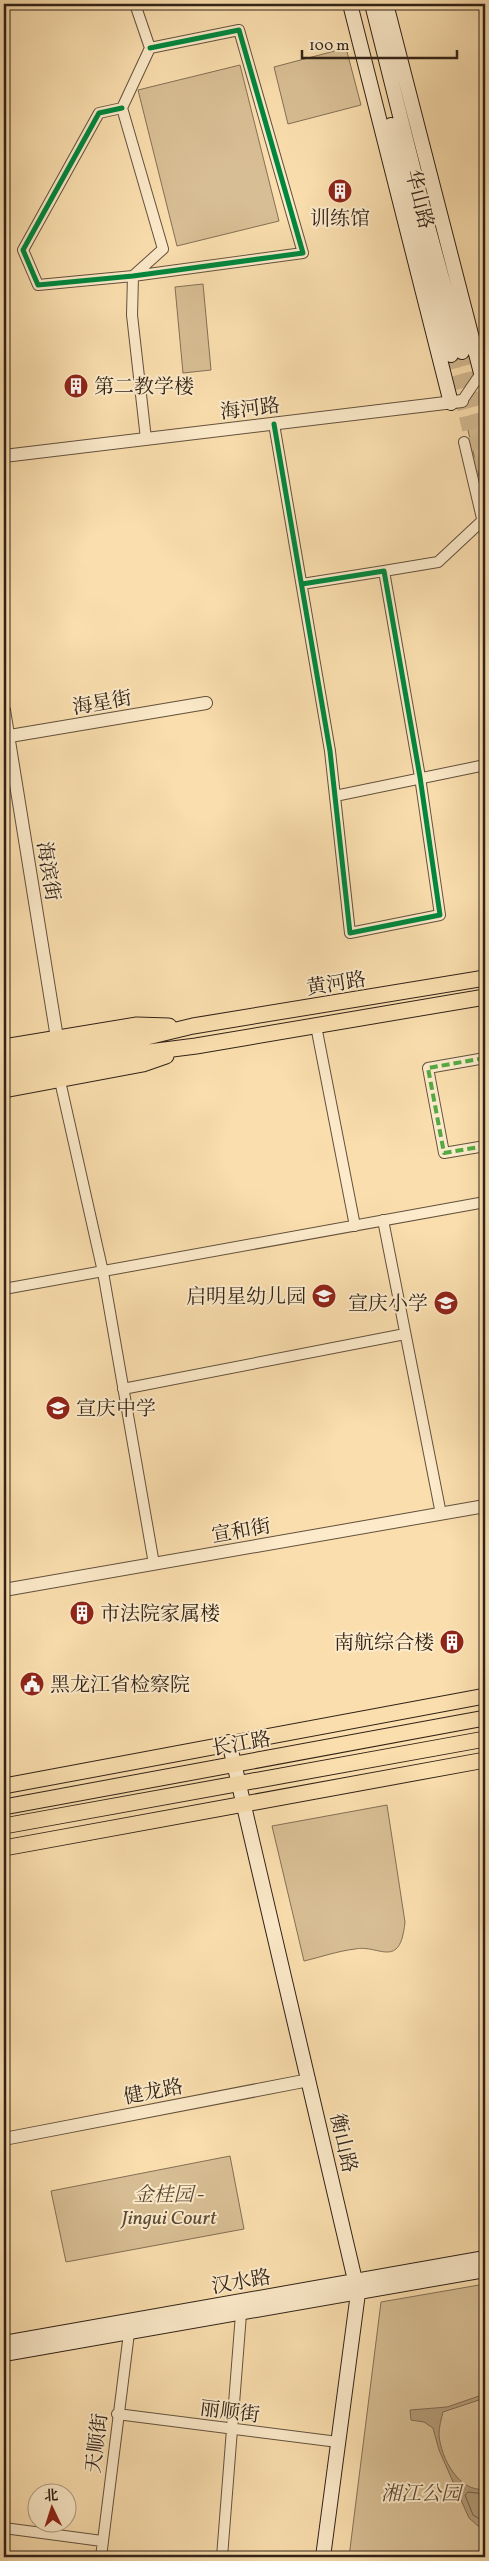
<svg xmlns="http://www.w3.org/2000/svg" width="489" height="2561" font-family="Vollkorn,'Noto Serif SC',serif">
<rect width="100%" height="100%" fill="#fadeae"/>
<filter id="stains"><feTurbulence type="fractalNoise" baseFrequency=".004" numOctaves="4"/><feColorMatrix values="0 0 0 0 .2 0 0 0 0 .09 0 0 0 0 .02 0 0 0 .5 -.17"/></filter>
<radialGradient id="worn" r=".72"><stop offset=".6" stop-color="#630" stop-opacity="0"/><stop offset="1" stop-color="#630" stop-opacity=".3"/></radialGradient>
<!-- green -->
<path fill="#d8be94" stroke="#847056" d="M 346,48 L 361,105 L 288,124 L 274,67 Z
M 240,65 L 279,221 L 177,246 L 138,90 Z
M 203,284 L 211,370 L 183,373 L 175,287 Z
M 485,399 L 485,501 L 466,422 L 476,421 Z
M 387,1805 L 405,1922 C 400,1971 379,1944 355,1949 C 338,1951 321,1957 304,1961 L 272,1826 Z
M 230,2156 L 244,2229 L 66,2262 L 51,2191 Z
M 485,2284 L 485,2557 L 349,2557 L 381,2302 Z"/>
<!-- water -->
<path fill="#b69e7b" stroke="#816c53" d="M 485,2394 L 485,2398 L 443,2412 C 441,2420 439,2427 439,2435 C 441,2458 459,2493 485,2489 L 485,2527 L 478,2526 L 469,2518 L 439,2450 L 433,2428 L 424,2422 L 411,2420 L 410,2410 L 447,2407 Z"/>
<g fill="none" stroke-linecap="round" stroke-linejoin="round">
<!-- shore -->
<path stroke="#746049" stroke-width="1" d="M 485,2494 L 468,2492 L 465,2495 L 473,2515 L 485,2522"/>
<!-- secondary-tunnel -->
<path stroke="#d2b890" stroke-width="14" stroke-dasharray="14 7" stroke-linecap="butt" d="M 462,352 L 485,445
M 451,355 L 485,495"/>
<defs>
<path id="minor" d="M 135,4 L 150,48 L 122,108 L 163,249 L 133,276 L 132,315 L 146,439
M 122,108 L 99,113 L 23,250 L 38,285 L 133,276 L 303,253 L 239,30 L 150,48
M 462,401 L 481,373 L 485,372
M 274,424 L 330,751 L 350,933 L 440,915 L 420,777 L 384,571 L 302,584
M 464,442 L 485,531
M 384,571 L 438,562 L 483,520
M 335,796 L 485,765
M 316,1026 L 355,1226
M 485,1058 L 428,1068 L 444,1153 L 485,1146
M 60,1081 L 103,1272 L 154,1564
M 383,1220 L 441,1514
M 4,1289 L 485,1202
M 123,1389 L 405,1334
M 117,2414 L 338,2442
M 4,2528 L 102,2541
M 101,2557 L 129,2333
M 222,2557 L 241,2314"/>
<path id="tertiary" d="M 4,456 L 462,401
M 4,710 L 57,1038
M 4,737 L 206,703
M 4,1590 L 485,1506
M 4,2139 L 309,2080"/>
<path id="secondary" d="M 350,4 L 451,403
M 372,4 L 427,223 L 462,352
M 386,4 L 481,373
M 391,125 L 451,355
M 229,1742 L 358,2293 L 323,2557
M 4,2343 L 485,2258
M 4,2354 L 485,2270"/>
<path id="primary" d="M 139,1039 L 193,1026 L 485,978
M 4,1047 L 137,1025 L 169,1026
M 141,1053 L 196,1046 L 485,997
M 4,1090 L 143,1064 L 166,1056
M 4,1786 L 485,1696
M 4,1807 L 485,1718
M 4,1826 L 485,1739
M 4,1848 L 485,1760"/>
<path id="trunk" d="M 4,1062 L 139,1039
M 4,1076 L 141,1053"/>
</defs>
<!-- minor casing -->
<use href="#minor" stroke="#63513d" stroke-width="12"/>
<!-- tertiary casing -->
<use href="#tertiary" stroke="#63513d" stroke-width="14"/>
<!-- secondary casing -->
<use href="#secondary" stroke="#312217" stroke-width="16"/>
<!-- primary casing -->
<use href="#primary" stroke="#312217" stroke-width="17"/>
<!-- trunk casing -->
<use href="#trunk" stroke="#312217" stroke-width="18"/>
<!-- minor -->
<use href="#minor" stroke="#fceaca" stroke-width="10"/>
<!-- tertiary -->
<use href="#tertiary" stroke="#fceaca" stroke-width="12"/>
<!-- secondary -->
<use href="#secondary" stroke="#fceaca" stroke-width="14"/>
<!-- primary -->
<use href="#primary" stroke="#fadeae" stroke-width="15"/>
<!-- trunk -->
<use href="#trunk" stroke="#fadeae" stroke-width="16"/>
<!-- quiet -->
<path stroke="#54aa42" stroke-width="4" stroke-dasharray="8 4" stroke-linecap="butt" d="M 485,1058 L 428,1068 L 444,1153 L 485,1146"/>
<defs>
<path id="cycleway" d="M 122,108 L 99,113 L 23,250 L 38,285 L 133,276 L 303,253 L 239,30 L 150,48
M 274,424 L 330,751 L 350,933 L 440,915 L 420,777 L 384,571 L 302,584"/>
</defs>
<!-- cycleway casing -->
<use href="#cycleway" stroke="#fceaca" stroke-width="8"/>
<!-- cycleway -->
<use href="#cycleway" stroke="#00873e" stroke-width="5"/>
</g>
<!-- icons -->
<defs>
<symbol id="building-disc" viewBox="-11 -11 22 22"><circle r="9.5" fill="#8f2418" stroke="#fceaca"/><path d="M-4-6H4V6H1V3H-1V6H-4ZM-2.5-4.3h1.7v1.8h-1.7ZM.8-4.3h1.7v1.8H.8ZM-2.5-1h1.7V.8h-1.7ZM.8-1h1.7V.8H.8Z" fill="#fff"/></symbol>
<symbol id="school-disc" viewBox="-11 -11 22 22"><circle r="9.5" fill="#8f2418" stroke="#fceaca"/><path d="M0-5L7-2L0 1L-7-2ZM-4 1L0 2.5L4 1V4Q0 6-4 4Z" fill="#fff"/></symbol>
<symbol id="civic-disc" viewBox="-11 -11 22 22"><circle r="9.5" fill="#8f2418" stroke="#fceaca"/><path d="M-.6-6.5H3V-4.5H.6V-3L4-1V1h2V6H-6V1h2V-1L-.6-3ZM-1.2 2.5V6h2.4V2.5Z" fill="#fff"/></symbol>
</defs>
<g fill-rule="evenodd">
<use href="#building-disc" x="326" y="177" width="28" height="28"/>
<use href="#building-disc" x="62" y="372" width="28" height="28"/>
<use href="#school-disc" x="310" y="1282" width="28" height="28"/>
<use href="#school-disc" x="432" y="1289" width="28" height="28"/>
<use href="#school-disc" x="44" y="1394" width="28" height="28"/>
<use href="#building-disc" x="68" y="1599" width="28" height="28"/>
<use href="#building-disc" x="438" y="1628" width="28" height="28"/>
<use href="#civic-disc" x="18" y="1670" width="28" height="28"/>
</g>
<g text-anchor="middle" stroke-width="4" stroke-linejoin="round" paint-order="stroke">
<!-- street labels -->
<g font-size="20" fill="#312217" stroke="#fceaca">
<text transform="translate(420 199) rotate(76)" y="7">华山路</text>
<text transform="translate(250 408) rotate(-7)" y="7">海河路</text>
<text transform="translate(102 702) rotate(-10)" y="7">海星街</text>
<text transform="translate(49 871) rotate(81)" y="7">海滨街</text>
<text transform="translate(336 983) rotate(-9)" y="7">黄河路</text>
<text transform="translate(241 1530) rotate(-10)" y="7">宣和街</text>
<text transform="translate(241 1743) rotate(-10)" y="7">长江路</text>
<text transform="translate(153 2091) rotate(-11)" y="7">健龙路</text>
<text transform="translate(344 2143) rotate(77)" y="7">衡山路</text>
<text transform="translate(241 2281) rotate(-10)" y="7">汉水路</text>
<text transform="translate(230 2411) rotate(7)" y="7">丽顺街</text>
<text transform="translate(96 2443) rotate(-83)" y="7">天顺街</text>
</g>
<!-- poi labels -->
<g font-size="20" fill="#312217" stroke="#fceaca" text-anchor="start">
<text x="340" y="225" text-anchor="middle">训练馆</text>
<text x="94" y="393">第二教学楼</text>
<text x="306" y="1303" text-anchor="end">启明星幼儿园</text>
<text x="428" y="1310" text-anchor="end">宣庆小学</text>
<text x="76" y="1415">宣庆中学</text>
<text x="100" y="1620">市法院家属楼</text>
<text x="434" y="1649" text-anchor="end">南航综合楼</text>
<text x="50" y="1691">黑龙江省检察院</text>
</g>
<!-- park labels -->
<g font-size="20" font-style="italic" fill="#5b4936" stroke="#fceaca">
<text x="169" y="2201">金桂园 -<tspan x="169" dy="23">Jingui Court</tspan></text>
<text x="421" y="2500">湘江公园</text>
</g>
</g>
<!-- margin -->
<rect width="489" height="2561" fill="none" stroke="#fadeae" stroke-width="20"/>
<rect x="5" y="5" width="479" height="2551" fill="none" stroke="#312217" stroke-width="2.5"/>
<rect x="10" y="10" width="469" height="2541" fill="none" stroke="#312217"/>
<!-- north arrow -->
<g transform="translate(52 2508) rotate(356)"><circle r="24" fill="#fceaca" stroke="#ab9a82"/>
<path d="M0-4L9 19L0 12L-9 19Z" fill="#8f2418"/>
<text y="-8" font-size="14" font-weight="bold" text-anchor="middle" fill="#312217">北</text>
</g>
<!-- scale -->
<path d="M302 50v8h155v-8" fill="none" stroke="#312217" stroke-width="2.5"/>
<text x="309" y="50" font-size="15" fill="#312217" stroke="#fceaca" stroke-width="4" paint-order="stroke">100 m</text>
<rect width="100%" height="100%" filter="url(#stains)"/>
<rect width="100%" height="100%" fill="url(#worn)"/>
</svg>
